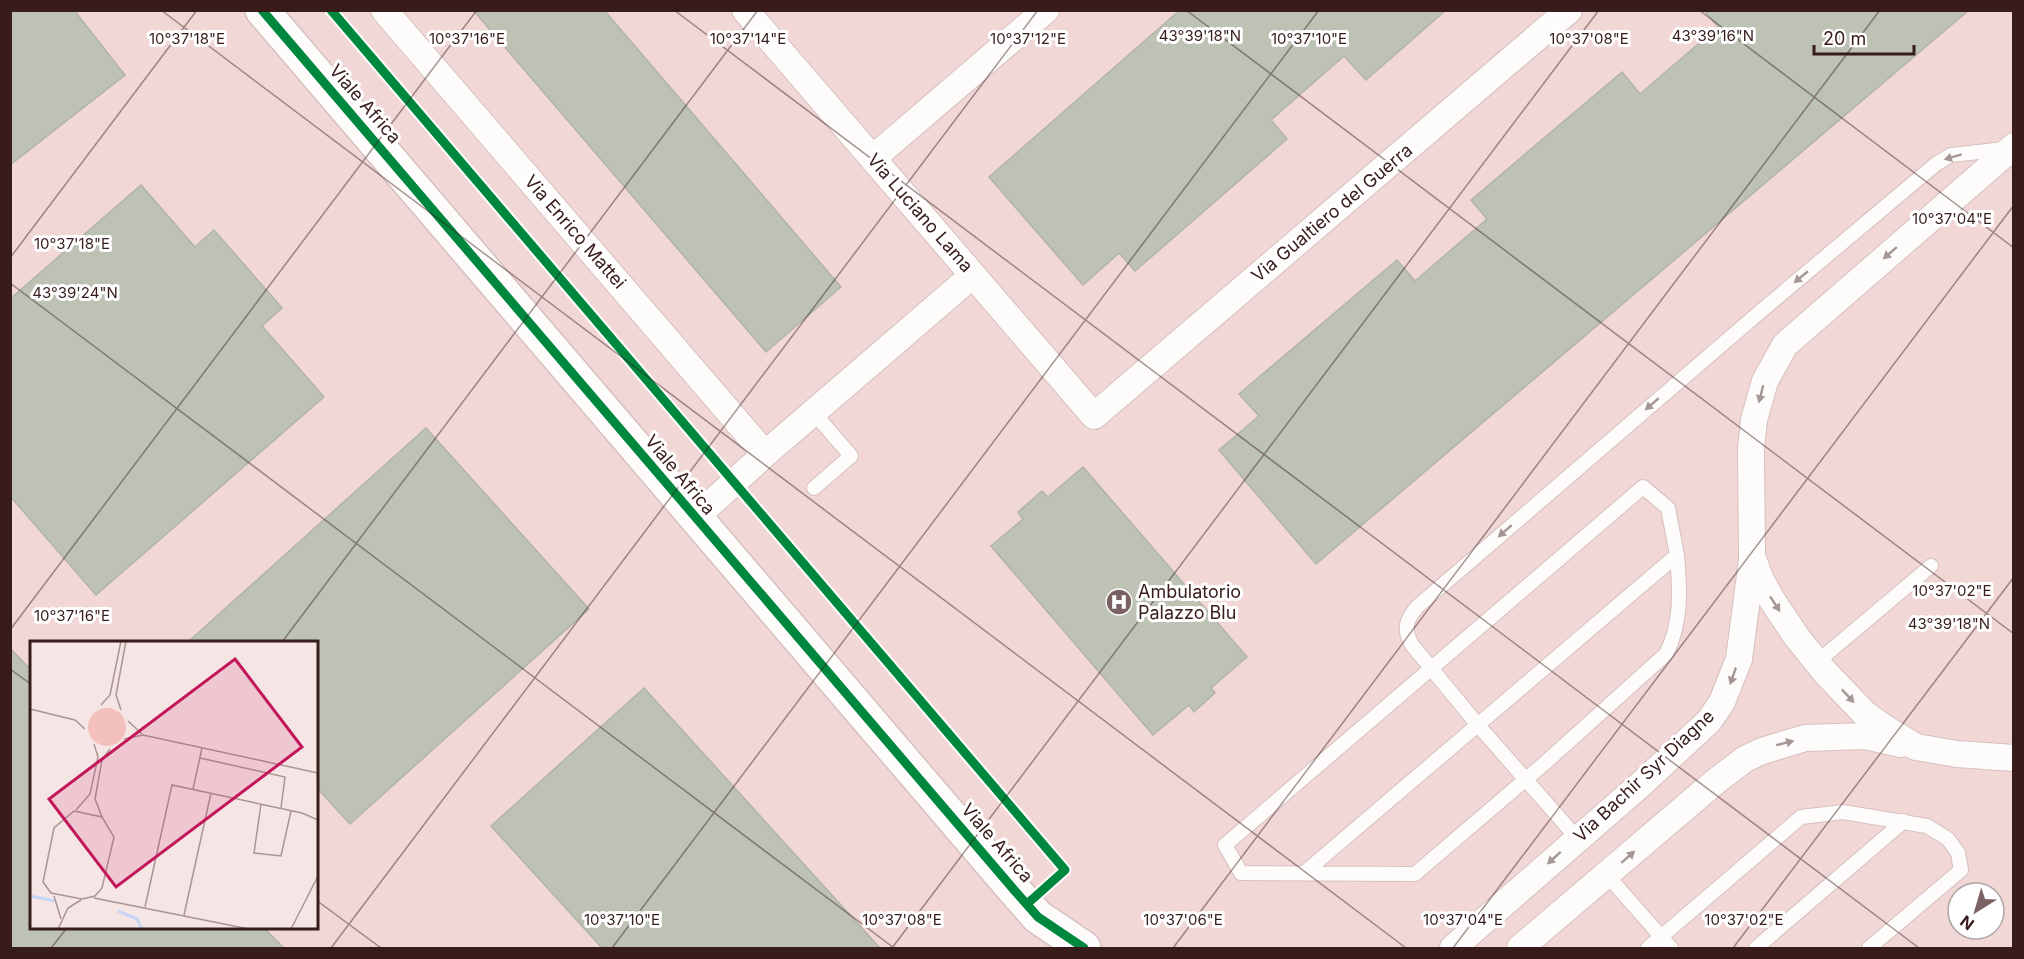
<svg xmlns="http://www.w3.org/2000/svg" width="2024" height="959" font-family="Inter,sans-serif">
<rect width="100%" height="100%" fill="#f6e5e5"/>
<!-- built -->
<path fill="#f1d7d5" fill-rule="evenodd" d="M 10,11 L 2013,11 L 2013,948 L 11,948 ZM 32,642 L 316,642 L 316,928 L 32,928 ZM 1958,893 L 1994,893 L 1994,929 L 1958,929 Z"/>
<!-- building -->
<path fill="#bdc2b5" stroke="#b2b3aa" stroke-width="1.5" d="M 10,10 L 74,10 L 125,75 L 10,165 Z
M 473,10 L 604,10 L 841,287 L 766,352 Z
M 1180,10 L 1446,10 L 1366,80 L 1344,56 L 1271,120 L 1287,139 L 1135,271 L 1119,253 L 1083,285 L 989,177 Z
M 1704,10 L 1969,10 L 1316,564 L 1219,450 L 1259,416 L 1239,394 L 1397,260 L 1415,281 L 1487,219 L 1471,200 L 1622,72 L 1640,94 L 1718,27 Z
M 141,185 L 195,247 L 214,230 L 282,308 L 262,326 L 324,397 L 96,595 L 10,496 L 10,299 Z
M 426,428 L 589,609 L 350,824 L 316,787 L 316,642 L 188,642 Z
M 1083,467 L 1247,657 L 1211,688 L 1215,693 L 1194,712 L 1189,705 L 1153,735 L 991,546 L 1023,519 L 1018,512 L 1042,491 L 1048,497 Z
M 10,648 L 32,671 L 32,928 L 264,928 L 284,948 L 10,948 Z
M 644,688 L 880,948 L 602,948 L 491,826 Z"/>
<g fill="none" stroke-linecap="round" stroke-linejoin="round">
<defs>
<path id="lane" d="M 814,488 L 851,456 L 814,413
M 1817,662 L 1931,566
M 1577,838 L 1477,724 L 1412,645 C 1403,629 1406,620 1417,607 L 1761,311 L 1936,164 L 1951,155 L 2005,149
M 1304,873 L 1677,555 C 1680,589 1682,623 1666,654 L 1546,762 L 1415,874 L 1241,873 L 1225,845 L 1643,487 L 1668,508 L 1677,555
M 1607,875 L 1671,948
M 1648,948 L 1801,817 L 1843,812 L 1927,826 L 1948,839 L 1958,853 L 1961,870 L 1869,948
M 1756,948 L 1904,821"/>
<path id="street" d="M 384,10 L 765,454
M 745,10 L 1094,416 L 1569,10
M 2014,146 L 1785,345 L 1765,381 L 1754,420 L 1751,448 L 1752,556 L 1761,580 L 1772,600 L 1796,636 L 1824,671 L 1864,713 L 1886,729 L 1916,747 L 1957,754 L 2014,758
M 873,158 L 1046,10
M 695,518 L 765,454 L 973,275
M 1453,948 L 1640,785 L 1709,721 L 1722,702 L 1739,659 L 1752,560
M 1520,948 L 1715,782 L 1745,759 L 1762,751 L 1805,738 L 1865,736 L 1901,744"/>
<path id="secondary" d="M 262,10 L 1015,891 L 1038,917 L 1084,948"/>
</defs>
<!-- lane casing -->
<use href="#lane" stroke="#d6c0c0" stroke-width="16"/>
<!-- street casing -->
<use href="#street" stroke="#d6c0c0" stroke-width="28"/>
<!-- secondary casing -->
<use href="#secondary" stroke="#d6c0c0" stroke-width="36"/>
<!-- lane -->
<use href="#lane" stroke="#fefbfb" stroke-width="14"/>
<!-- street -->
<use href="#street" stroke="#fefbfb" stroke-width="26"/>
<!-- secondary -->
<use href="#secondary" stroke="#fefbfb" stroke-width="33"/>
<defs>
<path id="cycleway" d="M 262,10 L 1015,891 L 1038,917 L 1084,948
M 331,10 L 1065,870 L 1027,904"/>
</defs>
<!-- cycleway casing -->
<use href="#cycleway" stroke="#fff" stroke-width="13"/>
<!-- cycleway -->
<use href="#cycleway" stroke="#00873e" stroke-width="9"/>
</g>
<!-- one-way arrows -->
<defs><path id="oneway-solid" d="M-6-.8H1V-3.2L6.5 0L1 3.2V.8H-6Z" transform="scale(1.5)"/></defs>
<g fill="#a49796">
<use href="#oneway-solid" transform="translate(1953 157) rotate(163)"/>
<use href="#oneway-solid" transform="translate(1890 253) rotate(139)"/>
<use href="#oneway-solid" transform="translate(1801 277) rotate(140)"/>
<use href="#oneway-solid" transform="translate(1761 394) rotate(104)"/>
<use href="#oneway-solid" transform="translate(1652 404) rotate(139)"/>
<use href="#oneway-solid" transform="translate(1505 531) rotate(139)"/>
<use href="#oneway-solid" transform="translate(1775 604) rotate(57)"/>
<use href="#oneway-solid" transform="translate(1733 676) rotate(109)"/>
<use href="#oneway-solid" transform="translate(1848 696) rotate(47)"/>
<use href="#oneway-solid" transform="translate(1785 743) rotate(-14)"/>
<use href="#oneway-solid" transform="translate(1628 857) rotate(-41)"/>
<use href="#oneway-solid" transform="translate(1554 858) rotate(138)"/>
</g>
<!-- ticks -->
<path fill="none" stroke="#371c1b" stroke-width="1.5" stroke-opacity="0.45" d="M 161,10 L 1406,948M 674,10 L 1919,948M 1186,10 L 2014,634M 1699,10 L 2014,248M 10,258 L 197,10M 10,283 L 894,948M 10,630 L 477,10M 282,642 L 758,10M 10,669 L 32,685M 316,900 L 381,948M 51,948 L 67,928M 331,948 L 1038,10M 612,948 L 1319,10M 892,948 L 1599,10M 1173,948 L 1880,10M 1453,948 L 2014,205M 1733,948 L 2014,577"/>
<!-- icons -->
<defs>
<symbol id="hospital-disc" viewBox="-11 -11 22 22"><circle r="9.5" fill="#7a6262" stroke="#fff"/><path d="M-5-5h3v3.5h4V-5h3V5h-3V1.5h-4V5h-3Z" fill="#fff"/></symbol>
</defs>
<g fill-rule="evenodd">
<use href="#hospital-disc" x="1104" y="587" width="30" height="30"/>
</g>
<g text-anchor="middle" stroke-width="6" stroke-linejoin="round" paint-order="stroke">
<!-- street labels -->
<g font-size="18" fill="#371c1b" stroke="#fff">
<text transform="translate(365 104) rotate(49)" y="6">Viale Africa</text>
<text transform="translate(920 213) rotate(49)" y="6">Via Luciano Lama</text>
<text transform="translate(1332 213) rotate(-40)" y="6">Via Gualtiero del Guerra</text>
<text transform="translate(575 232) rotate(49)" y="6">Via Enrico Mattei</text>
<text transform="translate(680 475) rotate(50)" y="6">Viale Africa</text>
<text transform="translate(1644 776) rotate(-43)" y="6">Via Bachir Syr Diagne</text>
<text transform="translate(997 843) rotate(49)" y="6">Viale Africa</text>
</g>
<!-- poi labels -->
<g font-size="18" fill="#371c1b" stroke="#fff" text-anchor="start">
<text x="1138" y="598">Ambulatorio<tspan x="1138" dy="21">Palazzo Blu</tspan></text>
</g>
</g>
<!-- overview -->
<g transform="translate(30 641)">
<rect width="288" height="288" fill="#f6e5e5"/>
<path d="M58 86a19 19 0 1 1 38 0a19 19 0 1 1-38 0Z" fill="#f3c0be"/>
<path fill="none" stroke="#c7d5f6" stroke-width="3" d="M 0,255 L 25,260M 88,270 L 107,278 L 112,288"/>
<path fill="none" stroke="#aa9594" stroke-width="1.5" d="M 71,64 L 80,54 L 91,0M 0,68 L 45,79 L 55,88M 91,69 L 86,54 L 96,0M 98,80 L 112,93M 94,98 L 113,94 L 288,132M 170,117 L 255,136 L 251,167M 163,148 L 172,107M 231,163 L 224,212 L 251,215 L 261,170M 46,169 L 60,153 L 68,116 L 64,103M 44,170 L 72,176 L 84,196 L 72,247 L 65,255 L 52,258 L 21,252 L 13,241 L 24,187 ZM 72,176 L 65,158 L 72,119 L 80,108M 24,255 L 31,278M 64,257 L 219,288M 115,266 L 142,144 L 272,172 L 288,179M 154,274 L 181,152M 28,288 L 38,267 L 51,259M 261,288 L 288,235"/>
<path fill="#c2185b" fill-opacity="0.15" stroke="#c2185b" stroke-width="3" d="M 205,18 L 272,106 L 86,246 L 19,158 Z"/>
<rect width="288" height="288" fill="none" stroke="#371c1b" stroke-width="3"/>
</g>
<g font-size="15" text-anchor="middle" fill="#371c1b" stroke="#fff" stroke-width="6" stroke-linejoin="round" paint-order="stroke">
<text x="1200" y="41">43°39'18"N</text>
<text x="1713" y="41">43°39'16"N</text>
<text x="187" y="44">10°37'18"E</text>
<text x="467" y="44">10°37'16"E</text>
<text x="748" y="44">10°37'14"E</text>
<text x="1028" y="44">10°37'12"E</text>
<text x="1309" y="44">10°37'10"E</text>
<text x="1589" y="44">10°37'08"E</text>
<text x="1952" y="224">10°37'04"E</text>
<text x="72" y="249">10°37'18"E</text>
<text x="75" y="298">43°39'24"N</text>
<text x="1952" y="596">10°37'02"E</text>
<text x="72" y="621">10°37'16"E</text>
<text x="1949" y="629">43°39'18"N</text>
<text x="622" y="925">10°37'10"E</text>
<text x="902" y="925">10°37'08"E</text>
<text x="1183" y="925">10°37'06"E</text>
<text x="1463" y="925">10°37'04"E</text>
<text x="1744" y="925">10°37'02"E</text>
</g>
<!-- border -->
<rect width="2024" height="959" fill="none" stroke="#371c1b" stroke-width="24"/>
<!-- north arrow -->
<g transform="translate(1976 911) rotate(217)"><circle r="28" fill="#ffffff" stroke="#afa4a4" stroke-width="1.5"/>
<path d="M0-4.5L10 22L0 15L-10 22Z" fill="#7a6262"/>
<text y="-9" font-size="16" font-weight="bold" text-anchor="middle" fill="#371c1b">N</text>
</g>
<!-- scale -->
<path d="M1814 45v9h100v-9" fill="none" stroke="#371c1b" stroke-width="3"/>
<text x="1823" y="45" font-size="18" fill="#371c1b" stroke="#ffffff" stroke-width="4.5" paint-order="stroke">20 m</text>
</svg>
